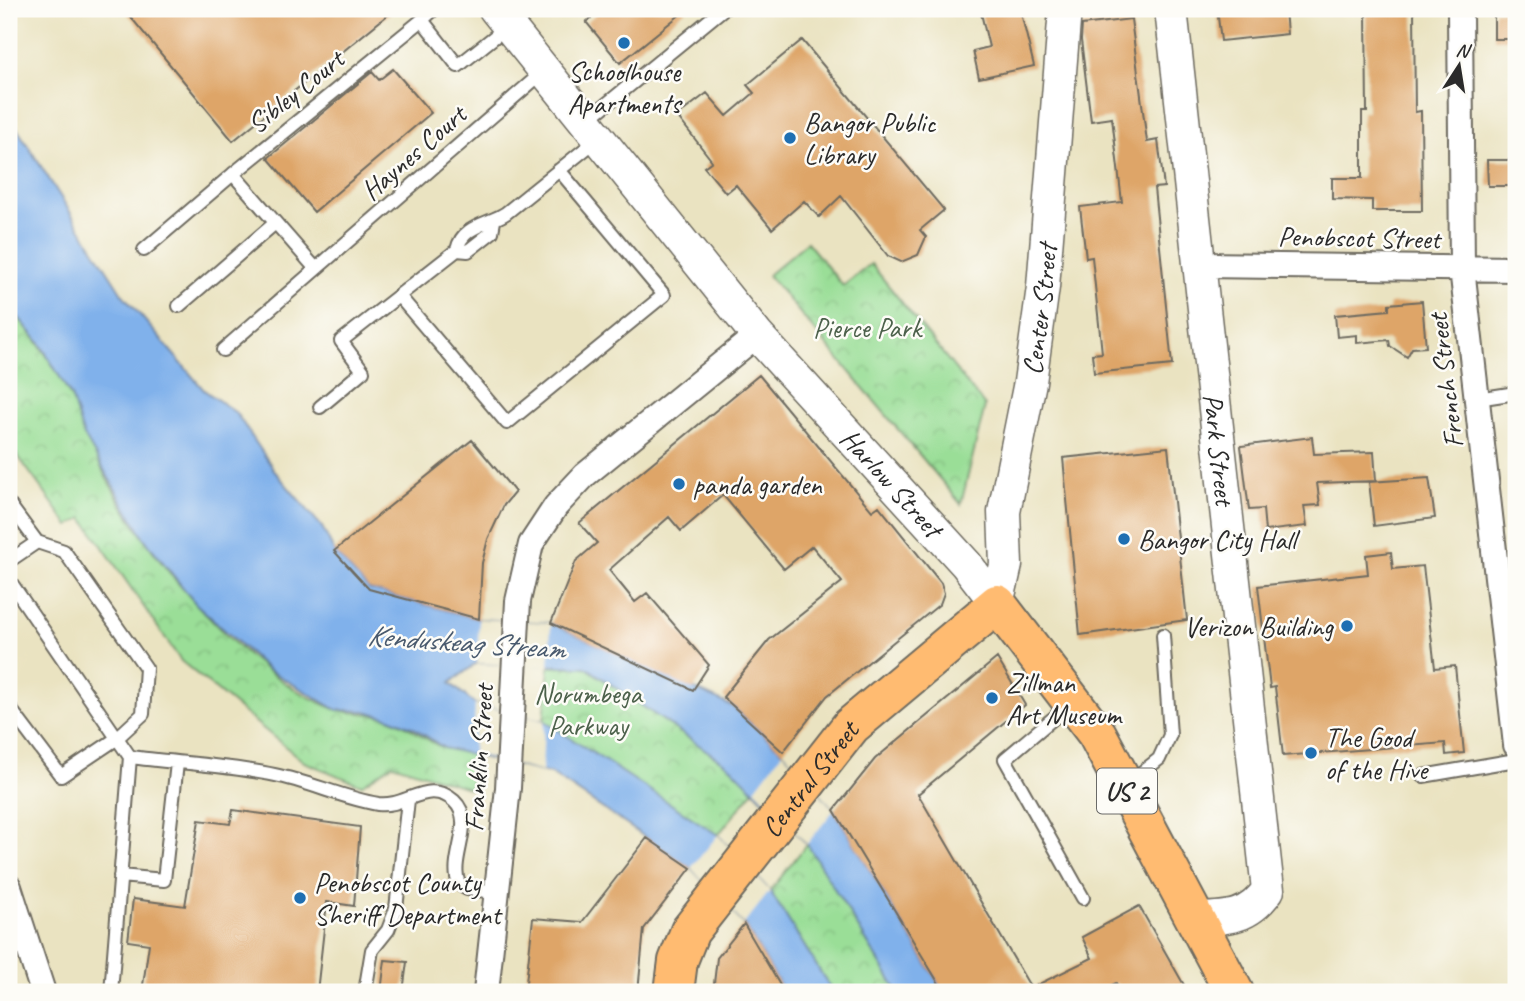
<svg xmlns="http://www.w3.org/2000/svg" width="1525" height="1001" font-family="Caveat,sans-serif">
<defs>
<pattern id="park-crowns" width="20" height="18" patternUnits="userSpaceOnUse" patternTransform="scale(1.75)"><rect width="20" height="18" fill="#9ade97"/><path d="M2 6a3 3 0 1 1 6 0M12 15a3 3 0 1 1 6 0" fill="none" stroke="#85bf82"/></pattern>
</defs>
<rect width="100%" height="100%" fill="#fdfcf7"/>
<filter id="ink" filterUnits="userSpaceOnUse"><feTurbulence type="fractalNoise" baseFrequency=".0143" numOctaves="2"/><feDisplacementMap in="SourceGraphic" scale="14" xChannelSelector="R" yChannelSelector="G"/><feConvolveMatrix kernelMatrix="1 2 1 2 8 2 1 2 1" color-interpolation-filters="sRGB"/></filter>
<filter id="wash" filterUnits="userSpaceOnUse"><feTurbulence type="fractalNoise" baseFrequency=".00686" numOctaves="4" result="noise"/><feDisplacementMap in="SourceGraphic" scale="28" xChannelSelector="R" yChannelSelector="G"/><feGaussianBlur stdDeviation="1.57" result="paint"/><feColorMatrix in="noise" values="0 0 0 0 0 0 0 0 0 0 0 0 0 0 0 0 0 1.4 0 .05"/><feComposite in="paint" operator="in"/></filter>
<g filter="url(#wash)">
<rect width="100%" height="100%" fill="#eae3c1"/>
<!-- park -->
<path fill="url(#park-crowns)" stroke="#628461" stroke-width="2" d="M 807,242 L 843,286 L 871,264 L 985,406 L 961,504 L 768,275 Z
M 9,306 C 33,334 54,364 71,397 C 85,424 93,453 107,479 C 153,563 243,674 335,709 C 348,714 370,712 386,717 C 409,725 418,734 437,745 C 447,751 461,751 473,753 L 471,789 L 393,764 L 361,785 L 304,762 L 181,661 L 83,518 L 69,526 L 9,444 Z
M 549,667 L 585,667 L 732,768 L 755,789 L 718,835 L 544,721 Z
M 807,844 L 898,992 L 833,992 L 770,891 Z"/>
<!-- water -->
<path fill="#80b1eb" stroke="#566e8b" stroke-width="2" d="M 9,116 L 123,295 L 204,390 L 236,413 L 277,474 L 322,527 L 334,551 L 369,589 L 479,619 L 551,623 L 732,706 L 783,752 L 834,810 L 944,992 L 898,992 L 807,844 L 732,768 L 586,667 L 477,663 L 450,683 L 475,704 L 544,721 L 718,835 L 770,891 L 833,992 L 784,992 L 744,924 L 691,868 L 551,774 L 444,748 L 414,728 L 387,717 L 365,711 L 337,710 L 267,669 L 196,604 L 144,538 L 83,434 L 71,396 L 40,343 L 9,306 Z"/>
<!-- pier -->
<path fill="#eae3c1" d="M 479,619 L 551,623 L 549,667 L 477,663 Z
M 475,704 L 544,721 L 542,772 L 473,753 Z
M 783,752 L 834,810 L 807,844 L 755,789 Z
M 718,835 L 770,891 L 744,924 L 691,868 Z"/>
<g id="blocks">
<!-- building -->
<path fill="#dea568" d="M 124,9 L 395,9 L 233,141 Z
M 603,9 L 687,9 L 620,63 L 586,22 Z
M 980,9 L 1020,9 L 1034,66 L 979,78 L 973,51 L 989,47 Z
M 1217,9 L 1285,9 L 1287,34 L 1221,41 Z
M 1366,9 L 1414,9 L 1415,112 L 1421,111 L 1422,211 L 1372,211 L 1372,200 L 1332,199 L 1332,178 L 1362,178 L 1362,112 L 1367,112 Z
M 1494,11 L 1516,11 L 1516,39 L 1494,39 Z
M 1131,19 L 1147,142 L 1158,140 L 1164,187 L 1154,188 L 1172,365 L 1094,373 L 1092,354 L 1102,353 L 1092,257 L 1086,258 L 1080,207 L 1122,202 L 1112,118 L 1091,121 L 1081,40 L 1082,25 Z
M 802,40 L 944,210 L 920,230 L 926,237 L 918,255 L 901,262 L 888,256 L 841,196 L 819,217 L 804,201 L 772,229 L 736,185 L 726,193 L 704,167 L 712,161 L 677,116 L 707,93 L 727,116 L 754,93 L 747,85 Z
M 393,69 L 431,113 L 314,212 L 268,158 L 372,72 L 379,80 Z
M 1487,160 L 1516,160 L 1516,186 L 1488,186 Z
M 1422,301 L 1426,347 L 1412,348 L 1407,357 L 1390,346 L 1389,340 L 1357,343 L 1357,335 L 1337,337 L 1335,315 L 1389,310 L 1389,304 Z
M 759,375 L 872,511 L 879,506 L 941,583 L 944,593 L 940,604 L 827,696 L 783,752 L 723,697 L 769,640 L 842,582 L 812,546 L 784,569 L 723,495 L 681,531 L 669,517 L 609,570 L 635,602 L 647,593 L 709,665 L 693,690 L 551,623 L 576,561 L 597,543 L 579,523 Z
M 1312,437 L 1314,454 L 1374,452 L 1376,481 L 1317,483 L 1320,505 L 1304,506 L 1307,526 L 1265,531 L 1263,509 L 1249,510 L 1241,446 Z
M 472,440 L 515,492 L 504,505 L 488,539 L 482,563 L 479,619 L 369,589 L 334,551 Z
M 1168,447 L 1187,620 L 1080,635 L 1063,458 Z
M 1429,478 L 1435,518 L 1374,526 L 1369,482 Z
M 1391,552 L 1393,569 L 1423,566 L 1435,668 L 1455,666 L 1464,753 L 1446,755 L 1445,743 L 1283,756 L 1275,687 L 1270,688 L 1258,586 L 1368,574 L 1366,555 Z
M 997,658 L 1025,705 L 918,794 L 1031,988 L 1092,958 L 1082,937 L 1139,906 L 1188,992 L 1121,992 L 1116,983 L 1097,992 L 944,992 L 834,810 L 875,759 Z
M 233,810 L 360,827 L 354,906 L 327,902 L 317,992 L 142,992 L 149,944 L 128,941 L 133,899 L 185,906 L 199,820 L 230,824 Z
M 647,838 L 691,868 L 644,929 L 638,992 L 525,992 L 533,918 L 582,922 Z
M 744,924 L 784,992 L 713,992 L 717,958 Z
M 385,960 L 407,962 L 403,992 L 381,992 Z"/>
</g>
</g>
<g filter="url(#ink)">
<use href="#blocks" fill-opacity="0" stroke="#6e6b60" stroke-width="2"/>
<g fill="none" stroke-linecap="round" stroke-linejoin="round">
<defs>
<path id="service" d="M 434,9 L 422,20 L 458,66 L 508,26
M 586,121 L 723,9
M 233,174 L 422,20
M 144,250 L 233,174 L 316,269 L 223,350
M 457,250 L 468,251 L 492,232 L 494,221
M 316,269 L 543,72
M 399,296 L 507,423 L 664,295 L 559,170
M 179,306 L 274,224
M 1477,399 L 1516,393
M 320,407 L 363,371 L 341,341 L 457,250 C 462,225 490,224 506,213 L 599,138
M 9,504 L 37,542 L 64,551 L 146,668 L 143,714 L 116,739 L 61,776 L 9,707
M 9,561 L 37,542
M 9,580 L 130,757 L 111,992
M 1069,705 L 1005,759 L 1083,898
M 130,757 C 178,763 227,765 275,775 C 310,782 343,798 378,804 C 405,808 429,778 454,801 C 477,822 448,859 459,884 L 467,889 L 497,892
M 1423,776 L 1516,760
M 1127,784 L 1159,759 L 1170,735 L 1163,635
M 120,876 L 164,880 L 177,763
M 365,992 L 372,950 L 388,930 L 396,909 L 408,800"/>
<path id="minor" d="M 1460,9 L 1462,268 L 1516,745
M 1201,265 L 1516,269
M 9,887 L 43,992
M 486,992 L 508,788 L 518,601 L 531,544 L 556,506 L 585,475 L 757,335"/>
<g id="tertiary">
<path id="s1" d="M 495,9 L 757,335 L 966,564 L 997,604"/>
<path id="s2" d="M 1171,9 L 1268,890 C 1248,919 1227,918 1194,919"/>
<path id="s3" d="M 997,604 L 1006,565 L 1004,512 L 1030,382 L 1043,287 L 1065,9"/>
</g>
<g id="primary">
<path id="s4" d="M 674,992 L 678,961 L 690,931 L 851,726 L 997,604 L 1097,734 L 1234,992"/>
</g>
</defs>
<!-- service casing -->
<use href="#service" stroke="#6e6b60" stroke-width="16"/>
<!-- minor casing -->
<use href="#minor" stroke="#6e6b60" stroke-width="28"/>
<!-- tertiary casing -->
<use href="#tertiary" stroke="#6e6b60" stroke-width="35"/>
<!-- primary casing -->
<use href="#primary" stroke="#6e6b60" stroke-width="42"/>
<!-- service -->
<use href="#service" stroke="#fff" stroke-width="12"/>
<!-- minor -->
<use href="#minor" stroke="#fff" stroke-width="24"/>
<!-- tertiary -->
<use href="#tertiary" stroke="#fff" stroke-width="32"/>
<!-- primary -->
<use href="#primary" stroke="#ffbb71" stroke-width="38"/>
</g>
</g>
<!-- markers -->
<g fill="#1f6fb2" stroke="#fdfcf7" stroke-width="2.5">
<circle cx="624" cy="43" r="7"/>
<circle cx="790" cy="138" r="7"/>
<circle cx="679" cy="484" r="7"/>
<circle cx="1124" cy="539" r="7"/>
<circle cx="1347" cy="626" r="7"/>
<circle cx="992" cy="698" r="7"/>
<circle cx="1311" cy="753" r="7"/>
<circle cx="300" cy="898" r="7"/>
</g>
<g text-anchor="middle" stroke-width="5" stroke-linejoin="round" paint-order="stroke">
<!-- shield labels -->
<rect fill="#fdfcf7" stroke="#6a6a68" stroke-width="2" x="1097" y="768.5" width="60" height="45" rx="5"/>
<g font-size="26" font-weight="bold" fill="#2b2b2b">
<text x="1127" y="800">US 2</text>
</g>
<!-- poi labels -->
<g font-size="28" fill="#2b2b2b" stroke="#fdfcf7" text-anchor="start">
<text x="624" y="81" text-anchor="middle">Schoolhouse<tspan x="624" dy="32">Apartments</tspan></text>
<text x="804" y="132">Bangor Public<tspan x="804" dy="32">Library</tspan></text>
<text x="693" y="494">panda garden</text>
<text x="1138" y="549">Bangor City Hall</text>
<text x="1333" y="636" text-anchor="end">Verizon Building</text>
<text x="1006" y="692">Zillman<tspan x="1006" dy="32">Art Museum</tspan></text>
<text x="1325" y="747">The Good<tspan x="1325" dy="32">of the Hive</tspan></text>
<text x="314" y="892">Penobscot County<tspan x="314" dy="32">Sheriff Department</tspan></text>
</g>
<!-- street labels -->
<g font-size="28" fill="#2b2b2b" stroke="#fdfcf7">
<text transform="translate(295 91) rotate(-39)" y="10">Sibley Court</text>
<text transform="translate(413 152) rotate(-41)" y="10">Haynes Court</text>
<text transform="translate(1359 237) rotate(1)" y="10">Penobscot Street</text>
<text dy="10" stroke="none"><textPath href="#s3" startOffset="299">Center Street</textPath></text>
<text transform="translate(1445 381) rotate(-97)" y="10">French Street</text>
<text dy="10" stroke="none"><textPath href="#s2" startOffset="443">Park Street</textPath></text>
<text dy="10" stroke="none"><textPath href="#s1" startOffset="618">Harlow Street</textPath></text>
<text transform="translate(478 758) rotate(-86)" y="10">Franklin Street</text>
<text dy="10" stroke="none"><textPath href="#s4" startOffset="257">Central Street</textPath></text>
</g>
<!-- park labels -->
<g font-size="28" fill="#4c614b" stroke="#fdfcf7">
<text x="867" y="337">Pierce Park</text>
<text x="588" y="703">Norumbega<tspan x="588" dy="32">Parkway</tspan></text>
</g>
<!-- water labels -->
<g font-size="30" font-style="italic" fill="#495a6e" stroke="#fdfcf7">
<text transform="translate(466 642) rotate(4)" y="10">Kenduskeag Stream</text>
</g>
</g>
<!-- margin -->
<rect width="1525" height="1001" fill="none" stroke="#fdfcf7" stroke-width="35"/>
<!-- north arrow -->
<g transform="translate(1459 66) rotate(12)" stroke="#fdfcf7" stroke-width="5" paint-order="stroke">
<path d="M0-5L12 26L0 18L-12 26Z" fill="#2b2b2b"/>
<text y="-10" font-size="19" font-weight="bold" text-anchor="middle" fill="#2b2b2b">N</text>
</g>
</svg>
